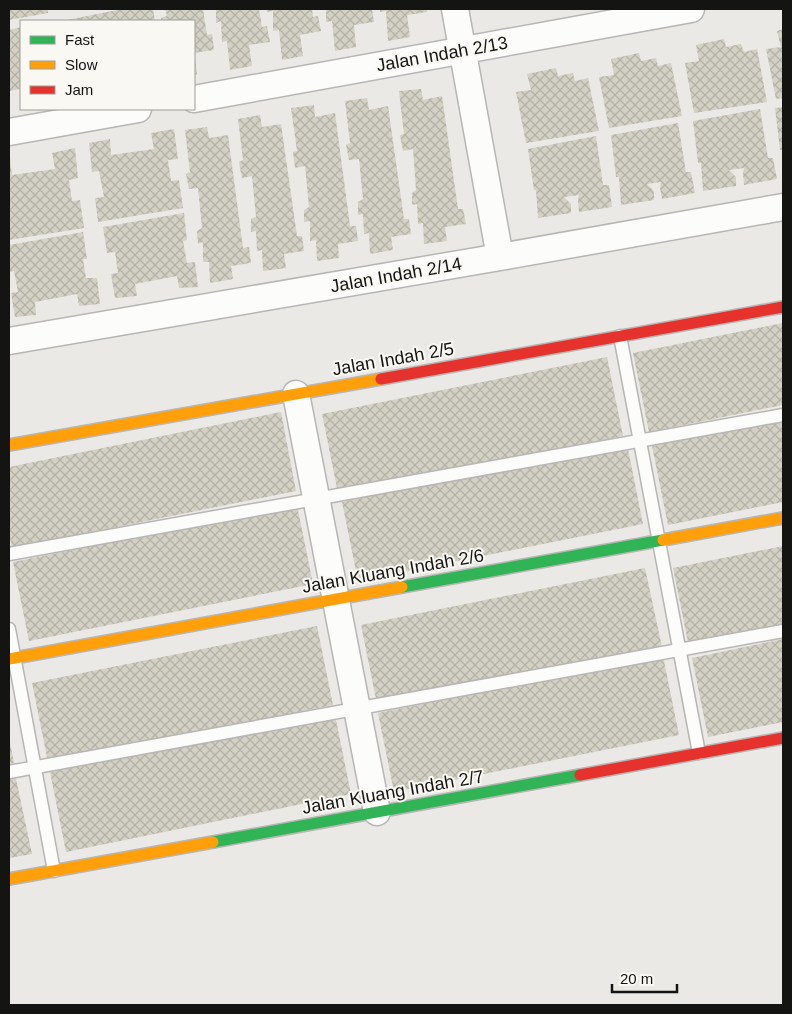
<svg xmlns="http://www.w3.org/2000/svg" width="792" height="1014" font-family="Arial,sans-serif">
<defs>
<pattern id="building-cross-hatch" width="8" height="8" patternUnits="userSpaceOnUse" patternTransform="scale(1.25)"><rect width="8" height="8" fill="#d3d0c4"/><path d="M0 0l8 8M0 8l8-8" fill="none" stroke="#b4b2a7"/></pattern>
</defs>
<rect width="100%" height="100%" fill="#eae9e6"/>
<!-- building -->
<path fill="url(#building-cross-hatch)" d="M 9,9 L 48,9 L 48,13 L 9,20 Z
M 122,9 L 153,9 L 155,21 L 67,21 L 67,20 Z
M 165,9 L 203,9 L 207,35 L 212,34 L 214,50 L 194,53 L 194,21 L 161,21 L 161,18 L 167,16 Z
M 220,9 L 259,9 L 262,27 L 267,26 L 270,42 L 249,45 L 252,66 L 230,70 L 227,41 L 222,42 L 221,21 L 216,23 L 216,10 Z
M 267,9 L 312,9 L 313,17 L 318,16 L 321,31 L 300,35 L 303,56 L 282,60 L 279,30 L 273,31 L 273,11 L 267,12 Z
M 326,9 L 372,9 L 374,22 L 354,25 L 356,47 L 335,51 L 332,21 L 326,22 Z
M 380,9 L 427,9 L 427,12 L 407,15 L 410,37 L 388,41 L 386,11 L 380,12 Z
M 21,27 L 21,89 L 9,91 L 9,30 Z
M 783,29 L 783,98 L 776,99 L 766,49 L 781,47 L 777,31 Z
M 724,39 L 726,47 L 741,44 L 744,52 L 757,49 L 767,102 L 694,113 L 685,63 L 699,61 L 696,45 Z
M 639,53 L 641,61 L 656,58 L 658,66 L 671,63 L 682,116 L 609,128 L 599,77 L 614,75 L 611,59 Z
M 194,60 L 195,60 L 197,74 L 194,75 Z
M 556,68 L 558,76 L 573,73 L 575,81 L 588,78 L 599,131 L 526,143 L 516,92 L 531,90 L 527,74 Z
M 421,89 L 423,100 L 442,96 L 458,209 L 463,209 L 466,224 L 445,227 L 447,241 L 424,244 L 423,223 L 418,224 L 417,204 L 412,205 L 412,193 L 416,190 L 413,149 L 403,151 L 400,135 L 404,134 L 399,91 Z
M 367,98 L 369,110 L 388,106 L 404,219 L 409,219 L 411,234 L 391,237 L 393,250 L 370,254 L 369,233 L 364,234 L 363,214 L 358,215 L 358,202 L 363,199 L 359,159 L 349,160 L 346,145 L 350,143 L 345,101 Z
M 314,105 L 315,117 L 335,113 L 350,226 L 356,226 L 358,241 L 338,244 L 339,258 L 317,261 L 316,240 L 310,241 L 310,221 L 304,222 L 304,210 L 309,207 L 305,166 L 295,168 L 293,152 L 297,151 L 291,108 Z
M 783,107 L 783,150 L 780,150 L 775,108 Z
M 760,109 L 768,158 L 773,158 L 777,179 L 744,185 L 743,174 L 744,168 L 729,170 L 736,177 L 736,186 L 703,191 L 701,163 L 698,163 L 693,121 Z
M 260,115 L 262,127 L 281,124 L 297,236 L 302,236 L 304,251 L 284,254 L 286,268 L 263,271 L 262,250 L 257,251 L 256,231 L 251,232 L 251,219 L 256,217 L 252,176 L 242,178 L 239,162 L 243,160 L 238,119 Z
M 678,123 L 686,172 L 691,172 L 695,193 L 662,199 L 660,188 L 661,182 L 647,184 L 654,191 L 654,200 L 621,205 L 619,177 L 616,177 L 611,135 Z
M 207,127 L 209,138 L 228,135 L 243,248 L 249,247 L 251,263 L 231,266 L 233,279 L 210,283 L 209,262 L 203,262 L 203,242 L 198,244 L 197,231 L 202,228 L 198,188 L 189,189 L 186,174 L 190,172 L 185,130 Z
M 174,129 L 178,159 L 168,160 L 171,181 L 179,180 L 183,208 L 98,222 L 95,198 L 104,197 L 99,171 L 92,172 L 89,143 L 110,139 L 111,155 L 154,149 L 151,133 Z
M 596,136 L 603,185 L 609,185 L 612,207 L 579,212 L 578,201 L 579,195 L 564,197 L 571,204 L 571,213 L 538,218 L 536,190 L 534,190 L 528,149 Z
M 75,148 L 78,178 L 69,180 L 72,201 L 80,200 L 84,228 L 9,240 L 9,159 L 10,158 L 12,175 L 55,169 L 52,153 Z
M 184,213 L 187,240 L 183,241 L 187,263 L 195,262 L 198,287 L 179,288 L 177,276 L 135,284 L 137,296 L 115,298 L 111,274 L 118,273 L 115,252 L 107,253 L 103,227 Z
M 83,232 L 87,259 L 83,259 L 86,278 L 97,278 L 100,304 L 79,306 L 77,294 L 35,302 L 36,315 L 15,317 L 11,293 L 18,292 L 14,271 L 9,272 L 9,245 Z
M 783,323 L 783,405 L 649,432 L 633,353 Z
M 607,357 L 623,436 L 338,493 L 322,414 Z
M 281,412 L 296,491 L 12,548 L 9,534 L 9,467 Z
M 783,419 L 783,502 L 668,525 L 652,446 Z
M 627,444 L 643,524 L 358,581 L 342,502 Z
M 297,505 L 313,584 L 29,641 L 13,562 Z
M 783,546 L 783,628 L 689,647 L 673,568 Z
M 645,568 L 662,647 L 377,704 L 361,625 Z
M 317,626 L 333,705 L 48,762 L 32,683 Z
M 783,639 L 783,722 L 708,737 L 692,658 Z
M 663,656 L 679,735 L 394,792 L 378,713 Z
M 335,715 L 351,794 L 66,852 L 50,772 Z
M 9,742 L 10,742 L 14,763 L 9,764 Z
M 15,774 L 32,854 L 9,858 L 9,776 Z"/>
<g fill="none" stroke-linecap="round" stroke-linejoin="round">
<defs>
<path id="lane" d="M 620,336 L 699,753
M 9,554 L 783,415
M 9,629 L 54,871
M 9,772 L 783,631"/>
<path id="street" d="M 455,9 L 500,257
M 194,99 L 691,9
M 9,132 L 138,109
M 9,341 L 500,257 L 783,207
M 296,394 L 377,812"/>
<path id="fast" d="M 402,587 L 663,540
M 213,842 L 580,775"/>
<path id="slow" d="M 9,445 L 381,379
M 663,540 L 783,518
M 9,659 L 402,587
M 9,879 L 213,842"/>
<path id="jam" d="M 381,379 L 783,307
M 580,775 L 783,738"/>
</defs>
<!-- lane casing -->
<use href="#lane" stroke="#b7b6b4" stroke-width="15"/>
<!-- street casing -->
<use href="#street" stroke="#b7b6b4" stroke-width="29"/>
<!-- fast casing -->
<use href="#fast" stroke="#b7b6b4" stroke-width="14"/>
<!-- slow casing -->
<use href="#slow" stroke="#b7b6b4" stroke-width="14"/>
<!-- jam casing -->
<use href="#jam" stroke="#b7b6b4" stroke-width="14"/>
<!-- lane -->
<use href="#lane" stroke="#fcfcfb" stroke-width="12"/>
<!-- street -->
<use href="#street" stroke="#fcfcfb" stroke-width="26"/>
<!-- fast -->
<use href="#fast" stroke="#30b455" stroke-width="11"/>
<!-- slow -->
<use href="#slow" stroke="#ff9f0a" stroke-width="11"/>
<!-- jam -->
<use href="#jam" stroke="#e5322d" stroke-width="11"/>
</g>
<g text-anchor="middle" stroke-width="4" stroke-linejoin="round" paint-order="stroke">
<!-- street labels -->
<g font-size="18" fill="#141412" stroke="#f9f8f2">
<text transform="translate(442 54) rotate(-10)" y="6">Jalan Indah 2/13</text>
<text transform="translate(396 275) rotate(-10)" y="6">Jalan Indah 2/14</text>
<text transform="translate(393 359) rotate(-10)" y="6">Jalan Indah 2/5</text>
<text transform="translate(393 571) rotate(-10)" y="6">Jalan Kluang Indah 2/6</text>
<text transform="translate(393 792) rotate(-10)" y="6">Jalan Kluang Indah 2/7</text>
</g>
</g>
<!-- border -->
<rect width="792" height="1014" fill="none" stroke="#141412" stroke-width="20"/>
<!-- legend -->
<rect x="20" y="20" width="175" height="90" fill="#f9f8f2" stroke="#9d9d98"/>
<rect x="30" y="36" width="25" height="8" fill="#30b455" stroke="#9d9d98"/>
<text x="65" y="45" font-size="15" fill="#141412">Fast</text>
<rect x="30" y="61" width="25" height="8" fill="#ff9f0a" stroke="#9d9d98"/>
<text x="65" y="70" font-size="15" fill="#141412">Slow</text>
<rect x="30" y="86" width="25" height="8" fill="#e5322d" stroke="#9d9d98"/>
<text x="65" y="95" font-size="15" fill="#141412">Jam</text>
<!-- scale -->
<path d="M612 984v8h65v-8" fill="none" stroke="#141412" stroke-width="2.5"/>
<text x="620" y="984" font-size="15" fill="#141412" stroke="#f9f8f2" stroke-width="4" paint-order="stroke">20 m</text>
</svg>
